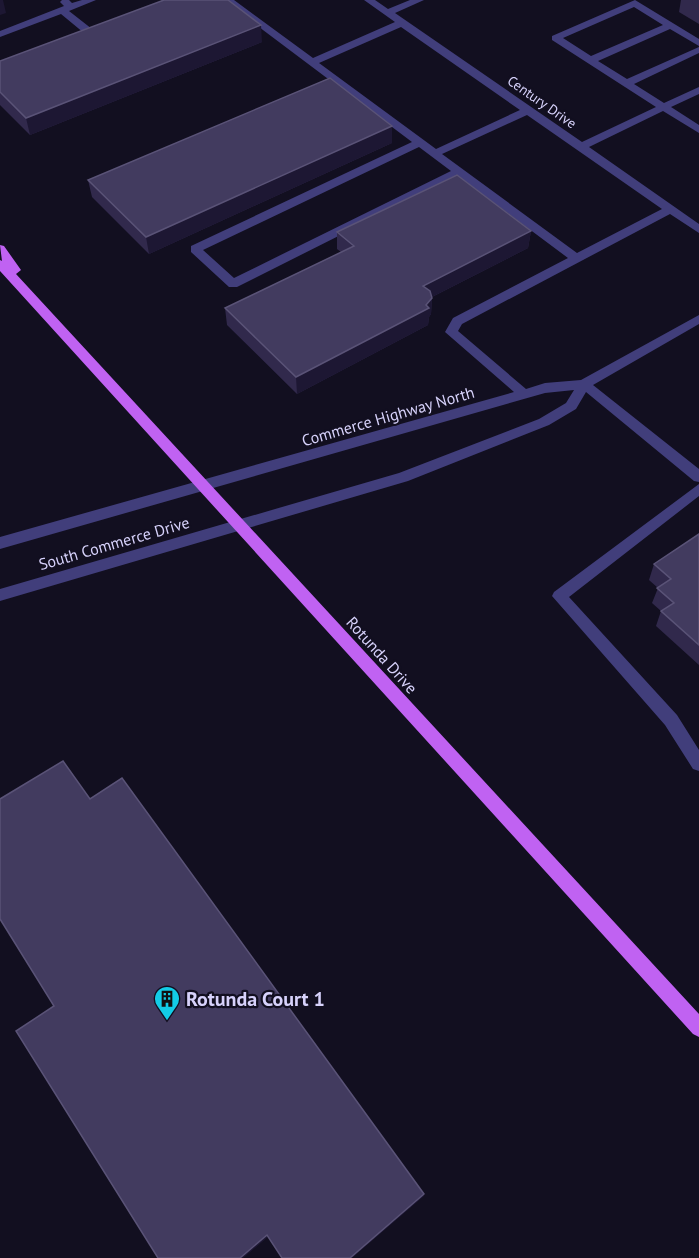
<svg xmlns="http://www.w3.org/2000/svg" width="699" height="1258" font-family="'PT Sans',sans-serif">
<rect width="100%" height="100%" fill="#120f20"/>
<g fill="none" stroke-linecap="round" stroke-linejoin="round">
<!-- minor -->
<path fill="#413e7b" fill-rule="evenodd" d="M 62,0 L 69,0 L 72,3 L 82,0 L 96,0 L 69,11 L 92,29 L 92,33 L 84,33 L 61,14 L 0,37 L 0,31 L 64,6 L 60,2 Z
M 223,0 L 234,0 L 313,58 L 395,22 L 364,0 L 375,0 L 388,9 L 410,0 L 424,0 L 395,13 L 582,142 L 656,107 L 552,40 L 552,36 L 635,0 L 699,39 L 699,46 L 670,29 L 598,61 L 627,79 L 699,47 L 699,53 L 634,84 L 664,103 L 699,87 L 699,94 L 671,107 L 699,125 L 699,133 L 663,111 L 589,147 L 699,224 L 699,233 L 670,214 L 462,324 L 458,331 L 526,389 L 545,383 L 581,380 L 699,315 L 699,324 L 593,385 L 699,469 L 699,482 L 694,481 L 586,392 L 576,409 L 549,425 L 408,481 L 0,601 L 0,589 L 399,473 L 539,419 L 566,403 L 574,390 L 545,393 L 0,549 L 0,537 L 514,392 L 445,332 L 453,318 L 568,258 L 458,176 L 237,287 L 229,287 L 191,252 L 191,246 L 412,142 ZM 634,7 L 663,25 L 591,56 L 563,38 ZM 401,27 L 520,110 L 436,149 L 319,63 ZM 527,115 L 662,209 L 577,253 L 442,154 ZM 419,147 L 451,171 L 234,278 L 203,250 Z
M 699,484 L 699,496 L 569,597 L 677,715 L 699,750 L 699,771 L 693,769 L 665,725 L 552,596 L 554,592 Z"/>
<!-- major -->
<path fill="#c062f2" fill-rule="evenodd" d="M 0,245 L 4,246 L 21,270 L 16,274 L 699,1014 L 699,1037 L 693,1034 L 0,271 L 0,260 L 2,261 Z"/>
</g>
<!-- wall -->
<path fill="#31294c" d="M 681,0 L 699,0 L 699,24 L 679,12 Z
M 262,42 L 30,135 L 0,105 L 0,61 Z
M 392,143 L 149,254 L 92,197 L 88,180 Z
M 531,231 L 528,248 L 432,297 L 431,314 L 429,317 L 428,325 L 297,394 L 227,325 L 225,308 L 341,252 L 337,249 L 337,232 Z
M 699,534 L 699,665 L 656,626 L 661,611 L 652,603 L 658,588 L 649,580 L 654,564 Z"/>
<!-- shaded-wall -->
<path fill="#1d1733" d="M 0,0 L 3,0 L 6,13 L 0,15 Z
M 261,25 L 262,42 L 30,135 L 26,118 Z
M 392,126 L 392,143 L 149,254 L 146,237 Z
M 531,231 L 528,248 L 422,302 L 423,286 Z
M 432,298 L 431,314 L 429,317 L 428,325 L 297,394 L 296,377 L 426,305 Z
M 424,1194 L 424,1196 L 352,1258 L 350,1258 Z
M 267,1235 L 268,1237 L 243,1258 L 240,1258 Z"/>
<!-- building -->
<path fill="#423b5f" stroke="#5a5377" stroke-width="1.5" d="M 164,0 L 228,0 L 261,25 L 26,118 L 0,92 L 0,61 Z
M 330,78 L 392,126 L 146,237 L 88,180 Z
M 457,175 L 531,231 L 423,286 L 430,291 L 432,298 L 426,305 L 429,308 L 296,377 L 225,308 L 354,246 L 337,232 Z
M 699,534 L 699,645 L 661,611 L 674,603 L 657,588 L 671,579 L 654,564 Z
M 63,761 L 90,799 L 122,778 L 424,1194 L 350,1258 L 282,1258 L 267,1235 L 240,1258 L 158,1258 L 16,1031 L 54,1006 L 0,919 L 0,799 Z"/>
<!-- icons -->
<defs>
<symbol id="building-pin" viewBox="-11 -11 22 30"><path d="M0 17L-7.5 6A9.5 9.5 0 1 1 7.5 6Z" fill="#13cce6" stroke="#120f20"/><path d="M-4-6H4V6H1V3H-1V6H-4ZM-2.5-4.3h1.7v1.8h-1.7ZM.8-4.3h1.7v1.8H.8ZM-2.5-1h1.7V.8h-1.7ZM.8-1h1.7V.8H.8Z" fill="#111"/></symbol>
</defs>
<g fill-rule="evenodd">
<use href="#building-pin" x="152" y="984" width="30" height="40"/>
</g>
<g text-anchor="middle" stroke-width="4.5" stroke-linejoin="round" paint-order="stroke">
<!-- far-street labels -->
<g font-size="14" fill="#d7d2fb" stroke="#120f20">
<text transform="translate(542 102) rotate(35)" y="5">Century Drive</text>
</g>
<!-- street labels -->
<g font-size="16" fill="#d7d2fb" stroke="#120f20">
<text transform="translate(388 416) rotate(-16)" y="6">Commerce Highway North</text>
<text transform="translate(114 543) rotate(-16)" y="6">South Commerce Drive</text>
<text transform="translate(382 655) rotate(48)" y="6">Rotunda Drive</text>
</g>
<!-- near-poi labels -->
<g font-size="20" font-weight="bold" fill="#d7d2fb" stroke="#120f20" text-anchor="start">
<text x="186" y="1006">Rotunda Court 1</text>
</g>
</g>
</svg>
